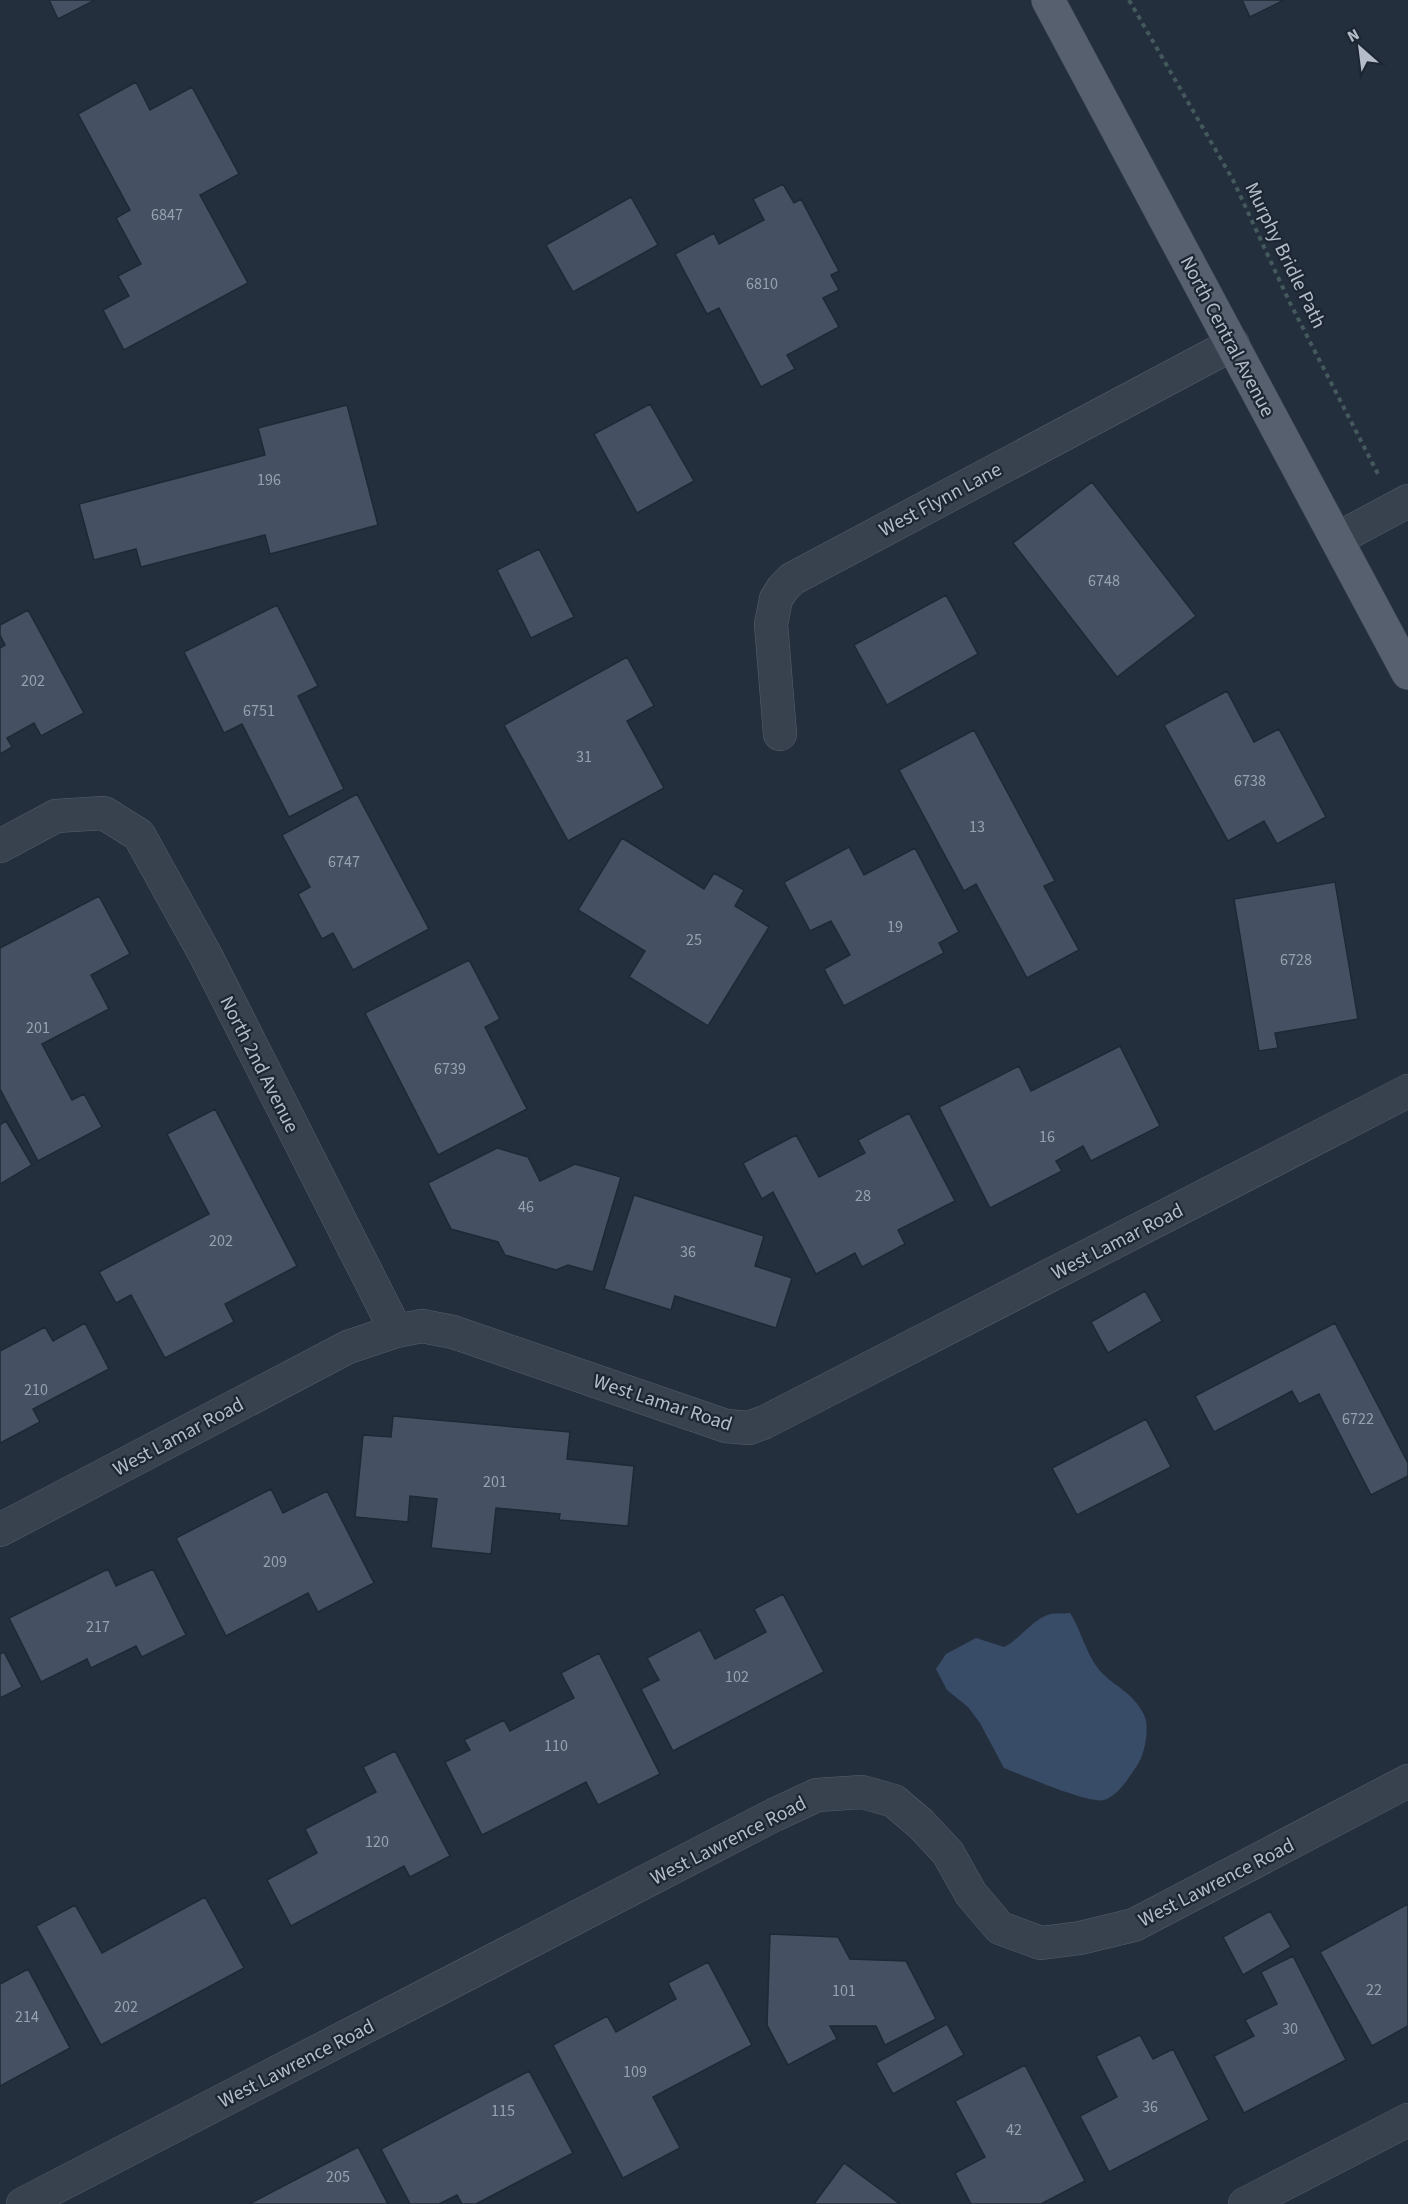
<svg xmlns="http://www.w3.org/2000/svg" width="1408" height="2204" font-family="'Source Sans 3',sans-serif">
<rect width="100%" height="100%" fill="#242f3e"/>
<!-- water -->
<path fill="#394c67" d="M 1070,1613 C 1081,1630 1085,1651 1097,1667 C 1111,1686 1132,1690 1144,1715 C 1150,1727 1145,1753 1138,1764 C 1130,1776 1118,1796 1104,1800 C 1089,1804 1022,1775 1004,1768 L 980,1723 L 968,1707 L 947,1690 L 936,1669 L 946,1654 L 976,1638 L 1004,1647 C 1021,1639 1033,1618 1051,1614 C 1057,1613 1064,1614 1070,1613 Z"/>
<!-- building -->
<path fill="#455162" stroke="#1f2835" stroke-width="1.5" d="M 49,0 L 95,0 L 58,19 Z
M 1242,0 L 1284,0 L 1250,17 Z
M 136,82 L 150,110 L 192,87 L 239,174 L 200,195 L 248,283 L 124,350 L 103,310 L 129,296 L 118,276 L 141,264 L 116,218 L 130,210 L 78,114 Z
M 783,184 L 794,203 L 801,199 L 839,271 L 831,275 L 839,290 L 823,298 L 839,327 L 787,355 L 795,369 L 761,387 L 719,308 L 707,314 L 675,254 L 714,233 L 719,244 L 764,220 L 753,199 Z
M 631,197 L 658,245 L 573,292 L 546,245 Z
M 650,404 L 694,481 L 637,513 L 594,434 Z
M 347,405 L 378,525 L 270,554 L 265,535 L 141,567 L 136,549 L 94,560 L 79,504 L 265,455 L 258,428 Z
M 1092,482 L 1196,616 L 1117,677 L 1013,543 Z
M 539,549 L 574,617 L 531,638 L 497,570 Z
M 946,595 L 978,654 L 887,705 L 854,645 Z
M 277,605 L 318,686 L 298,696 L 344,789 L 289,817 L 242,724 L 224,733 L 184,652 Z
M 28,610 L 84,713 L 41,736 L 34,723 L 7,738 L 12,747 L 0,754 L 0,648 L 5,645 L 0,635 L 0,625 Z
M 627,657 L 654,706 L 627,721 L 664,788 L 568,841 L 504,725 Z
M 1227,691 L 1254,742 L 1279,729 L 1326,817 L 1277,844 L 1264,821 L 1228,841 L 1164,725 Z
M 974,730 L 1055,881 L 1044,886 L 1079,950 L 1027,978 L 976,884 L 964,891 L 899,770 Z
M 357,794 L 429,929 L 353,970 L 333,933 L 322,939 L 298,894 L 310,887 L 282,835 Z
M 622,838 L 704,889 L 714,873 L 744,890 L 735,906 L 769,927 L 708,1026 L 629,977 L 645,951 L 578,910 Z
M 849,847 L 864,875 L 915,848 L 959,932 L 939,943 L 944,953 L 844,1006 L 824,969 L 850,955 L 831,921 L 810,931 L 784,882 Z
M 1335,882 L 1358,1019 L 1275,1033 L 1278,1048 L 1259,1051 L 1234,899 Z
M 99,896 L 130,954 L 91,975 L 109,1009 L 42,1044 L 72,1100 L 84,1094 L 102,1127 L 38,1161 L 0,1089 L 0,948 Z
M 469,960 L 500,1019 L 485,1027 L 527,1109 L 438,1155 L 365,1013 Z
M 1120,1046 L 1160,1126 L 1091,1161 L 1083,1146 L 1056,1161 L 1062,1171 L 990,1208 L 939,1107 L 1019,1066 L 1031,1091 Z
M 215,1109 L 297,1266 L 225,1304 L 234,1322 L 165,1358 L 131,1295 L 116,1303 L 99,1272 L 209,1214 L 167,1134 Z
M 909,1113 L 955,1201 L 898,1230 L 905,1244 L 862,1267 L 855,1253 L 816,1274 L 773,1192 L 762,1199 L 743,1163 L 796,1135 L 819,1177 L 865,1153 L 858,1140 Z
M 6,1121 L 32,1165 L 0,1184 L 0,1125 Z
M 497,1148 L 528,1157 L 540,1181 L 575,1164 L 621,1177 L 593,1272 L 568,1265 L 556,1270 L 505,1255 L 498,1242 L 451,1229 L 428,1183 Z
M 634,1195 L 764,1236 L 755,1266 L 792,1278 L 776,1328 L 675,1296 L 671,1310 L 604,1289 Z
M 1145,1291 L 1162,1321 L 1108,1353 L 1091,1322 Z
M 85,1323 L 109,1369 L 33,1409 L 40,1422 L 0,1443 L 0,1351 L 45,1327 L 53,1341 Z
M 1335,1323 L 1408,1463 L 1408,1476 L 1371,1495 L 1319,1394 L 1299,1404 L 1292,1391 L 1214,1432 L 1195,1396 Z
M 393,1416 L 570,1432 L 567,1459 L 634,1466 L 628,1526 L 559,1520 L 560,1514 L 496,1508 L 491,1554 L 431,1548 L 437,1499 L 410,1496 L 408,1522 L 355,1517 L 363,1435 L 391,1437 Z
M 1146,1419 L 1171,1467 L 1077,1515 L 1052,1468 Z
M 271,1489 L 283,1513 L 327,1491 L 374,1583 L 318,1612 L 308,1593 L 226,1636 L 176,1538 Z
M 108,1569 L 116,1586 L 153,1569 L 186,1635 L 142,1657 L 136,1646 L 91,1668 L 87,1659 L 41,1682 L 9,1618 Z
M 783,1594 L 824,1672 L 673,1751 L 641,1689 L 659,1680 L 647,1658 L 700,1630 L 715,1659 L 766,1632 L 754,1609 Z
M 4,1652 L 22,1687 L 0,1698 L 0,1654 Z
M 599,1653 L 660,1774 L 598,1805 L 586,1782 L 482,1835 L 445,1762 L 470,1750 L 464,1740 L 504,1720 L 510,1731 L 574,1698 L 561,1673 Z
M 395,1751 L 450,1856 L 410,1877 L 404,1866 L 291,1926 L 267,1880 L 317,1853 L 305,1829 L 376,1792 L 363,1767 Z
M 205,1897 L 244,1968 L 101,2045 L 36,1926 L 75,1905 L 102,1953 Z
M 1408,1904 L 1408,2026 L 1372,2046 L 1320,1952 Z
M 1270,1911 L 1291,1947 L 1243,1975 L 1223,1937 Z
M 770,1934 L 838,1937 L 850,1959 L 906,1961 L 936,2019 L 885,2045 L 876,2026 L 830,2026 L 837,2039 L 788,2065 L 767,2025 Z
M 1293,1956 L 1346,2060 L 1244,2113 L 1214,2056 L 1254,2036 L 1245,2020 L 1277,2004 L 1261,1972 Z
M 708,1962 L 752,2045 L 653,2097 L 680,2148 L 623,2178 L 553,2045 L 607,2016 L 616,2032 L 676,1999 L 668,1983 Z
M 28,1969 L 70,2048 L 0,2086 L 0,1984 Z
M 947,2024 L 964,2055 L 893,2094 L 876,2063 Z
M 1140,2035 L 1153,2059 L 1173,2049 L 1209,2120 L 1109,2172 L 1080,2116 L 1117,2097 L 1096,2056 Z
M 1025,2065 L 1085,2181 L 1041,2204 L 971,2204 L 955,2173 L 985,2157 L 955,2101 Z
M 529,2071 L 573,2153 L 476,2204 L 462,2204 L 457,2195 L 439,2204 L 410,2204 L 381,2149 Z
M 358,2147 L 388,2204 L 249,2204 Z
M 844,2163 L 900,2204 L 814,2204 Z"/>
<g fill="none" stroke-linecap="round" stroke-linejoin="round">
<defs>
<path id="minor" d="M 1337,539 L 1408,501
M 780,734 L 771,624 L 776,599 L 783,588 L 792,579 L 1233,344
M 0,846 L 56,816 L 104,813 L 139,835 L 206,956 L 396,1331
M 0,1530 L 348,1347 L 396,1331 L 422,1326 L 453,1332 L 726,1426 L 749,1428 L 765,1422 L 1408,1091
M 23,2204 L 774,1815 L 817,1795 L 862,1792 L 894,1801 L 921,1824 L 948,1853 L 971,1894 L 1000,1928 L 1041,1943 L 1080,1938 L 1134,1925 L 1408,1781
M 1245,2204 L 1408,2120"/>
<path id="major" d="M 1048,0 L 1408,673"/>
</defs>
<!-- minor casing -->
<use href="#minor" stroke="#565f6c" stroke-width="34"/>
<!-- major casing -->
<use href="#major" stroke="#414a57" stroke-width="34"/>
<!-- path -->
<path stroke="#44595c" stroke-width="4" stroke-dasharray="4.5 4.5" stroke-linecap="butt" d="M 1129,0 L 1233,180 L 1289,301 L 1378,474"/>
<!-- minor -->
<use href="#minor" stroke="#38414e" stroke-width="33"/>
<!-- major -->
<use href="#major" stroke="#56606e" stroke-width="33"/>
</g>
<g text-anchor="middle" stroke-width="4.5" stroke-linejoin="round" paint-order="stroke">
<!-- number labels -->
<g font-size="16" fill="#98a1af">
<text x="167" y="220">6847</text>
<text x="762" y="289">6810</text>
<text x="269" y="485">196</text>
<text x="1104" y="586">6748</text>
<text x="33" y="686">202</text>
<text x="259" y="716">6751</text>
<text x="584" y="762">31</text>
<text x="1250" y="786">6738</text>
<text x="977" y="832">13</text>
<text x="344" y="867">6747</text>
<text x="895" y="932">19</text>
<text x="694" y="945">25</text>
<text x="1296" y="965">6728</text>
<text x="38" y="1033">201</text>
<text x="450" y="1074">6739</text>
<text x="1047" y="1142">16</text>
<text x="863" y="1201">28</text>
<text x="526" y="1212">46</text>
<text x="221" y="1246">202</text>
<text x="688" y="1257">36</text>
<text x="36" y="1395">210</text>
<text x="1358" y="1424">6722</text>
<text x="495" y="1487">201</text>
<text x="275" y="1567">209</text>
<text x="98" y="1632">217</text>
<text x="737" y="1682">102</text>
<text x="556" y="1751">110</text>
<text x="377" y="1847">120</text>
<text x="1374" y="1995">22</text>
<text x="844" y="1996">101</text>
<text x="126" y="2012">202</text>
<text x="27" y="2022">214</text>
<text x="1290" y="2034">30</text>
<text x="635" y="2077">109</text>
<text x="1150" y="2112">36</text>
<text x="503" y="2116">115</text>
<text x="1014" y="2135">42</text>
<text x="338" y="2182">205</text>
</g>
<!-- street labels -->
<g font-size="20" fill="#b4bcc9" stroke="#1d2633">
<text transform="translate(1286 255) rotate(64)" y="7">Murphy Bridle Path</text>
<text transform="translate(1228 336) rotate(62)" y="7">North Central Avenue</text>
<text transform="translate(940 499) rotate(-28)" y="7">West Flynn Lane</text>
<text transform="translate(260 1064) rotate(63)" y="7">North 2nd Avenue</text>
<text transform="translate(1117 1241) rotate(-27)" y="7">West Lamar Road</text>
<text transform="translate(663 1402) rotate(18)" y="7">West Lamar Road</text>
<text transform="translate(178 1436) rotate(-28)" y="7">West Lamar Road</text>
<text transform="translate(728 1840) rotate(-27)" y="7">West Lawrence Road</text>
<text transform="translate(1216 1882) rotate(-27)" y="7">West Lawrence Road</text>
<text transform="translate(296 2063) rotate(-27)" y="7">West Lawrence Road</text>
</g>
</g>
<!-- north arrow -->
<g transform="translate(1360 48) rotate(332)" stroke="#1d2633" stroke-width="4.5" paint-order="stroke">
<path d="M0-4.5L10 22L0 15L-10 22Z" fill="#b4bcc9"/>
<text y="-9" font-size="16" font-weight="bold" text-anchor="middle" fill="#b4bcc9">N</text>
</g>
</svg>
